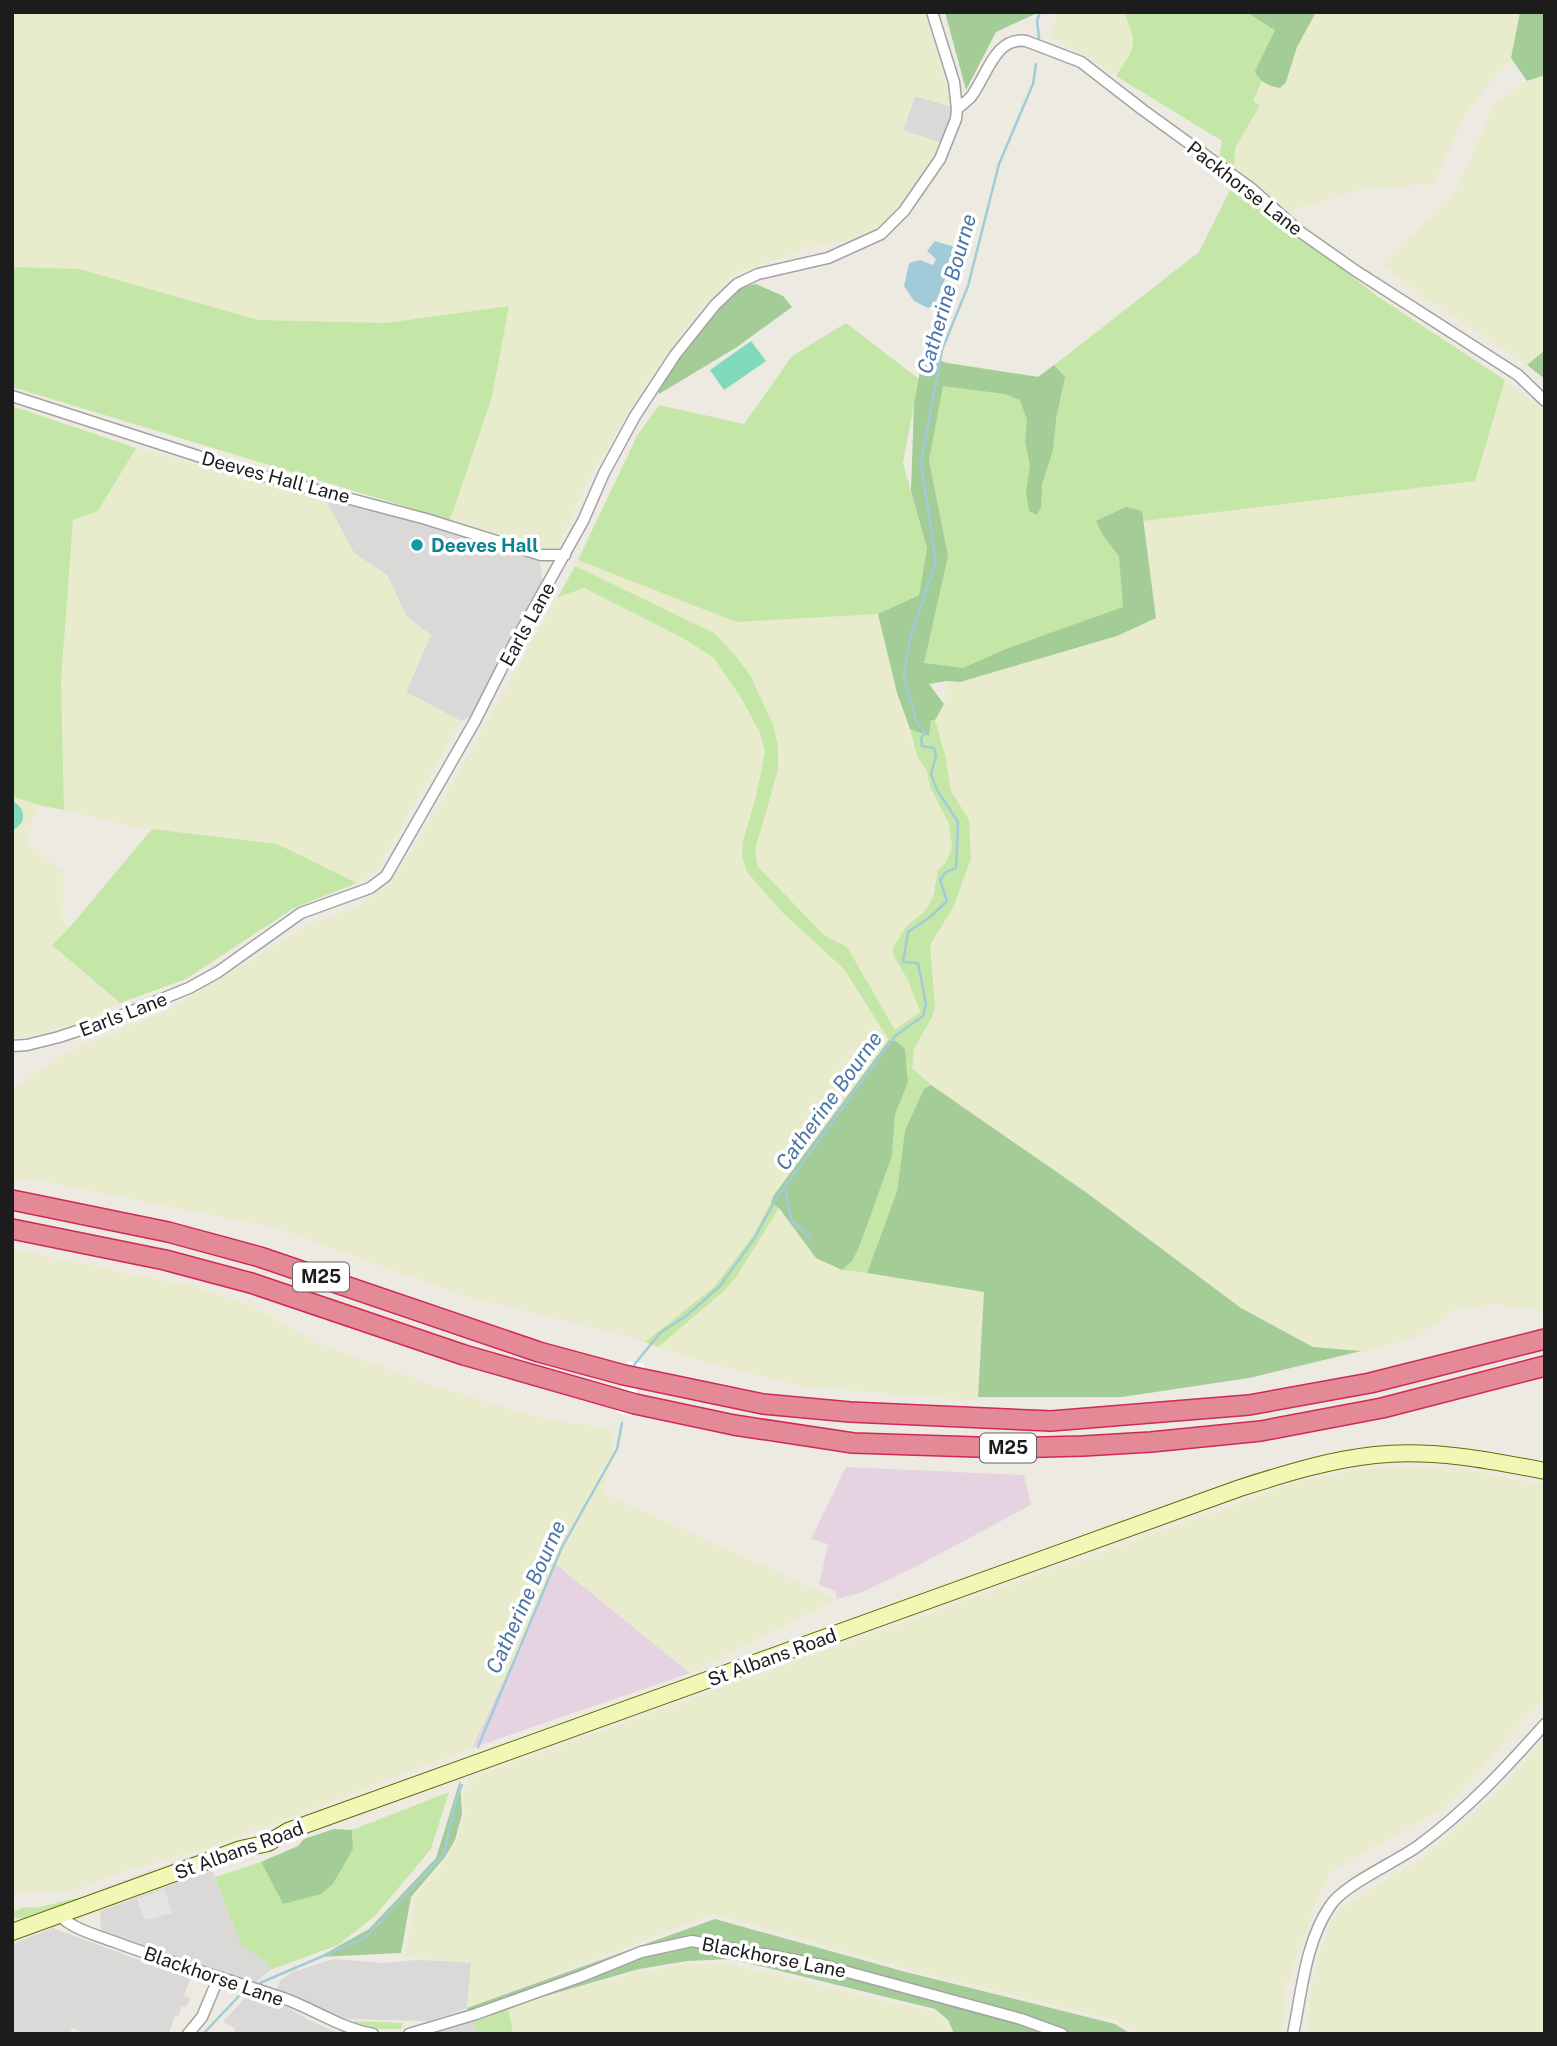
<svg xmlns="http://www.w3.org/2000/svg" width="1557" height="2046" font-family="'Public Sans',sans-serif">
<rect width="100%" height="100%" fill="#edeae1"/>
<!-- residential -->
<path fill="#dad9d8" d="M 915,96 L 953,107 L 947,133 L 941,143 L 903,130 Z
M 325,499 L 480,538 L 539,559 L 543,585 L 470,717 L 461,721 L 406,692 L 430,635 L 407,617 L 387,575 L 354,553 Z
M 212,1870 L 241,1945 L 266,1962 L 270,1970 L 255,1983 L 140,1947 L 105,1933 L 101,1929 L 100,1911 Z
M 53,1928 L 190,1979 L 184,1996 L 190,1998 L 186,2007 L 182,2006 L 178,2016 L 175,2015 L 169,2034 L 87,2034 L 72,2028 L 70,2034 L 12,2034 L 12,1944 Z
M 334,1959 L 382,1963 L 417,1960 L 472,1962 L 467,2008 L 429,2021 L 348,2019 L 276,1990 L 280,1981 L 292,1972 Z
M 246,1997 L 259,1997 L 282,2004 L 308,2020 L 340,2034 L 234,2034 L 235,2028 L 223,2022 Z
M 472,2019 L 478,2034 L 426,2034 Z"/>
<!-- industrial -->
<path fill="#e6d3e2" d="M 846,1467 L 1024,1475 L 1031,1505 L 915,1567 L 860,1593 L 837,1599 L 835,1591 L 819,1585 L 828,1544 L 811,1539 Z
M 553,1562 L 690,1673 L 472,1748 L 531,1622 Z"/>
<!-- farmland -->
<path fill="#e8eccc" d="M 12,12 L 924,12 L 953,107 L 915,96 L 903,130 L 941,143 L 930,166 L 882,226 L 862,238 L 801,248 L 791,255 L 735,273 L 700,309 L 640,392 L 591,475 L 556,551 L 450,520 L 492,397 L 509,306 L 386,323 L 259,320 L 79,269 L 12,267 Z
M 1058,12 L 1520,12 L 1511,58 L 1467,111 L 1433,184 L 1359,190 L 1290,211 L 1219,159 L 1222,140 L 1050,35 Z
M 1545,75 L 1545,350 L 1527,365 L 1422,296 L 1381,264 L 1451,199 L 1496,102 L 1527,81 Z
M 1505,380 L 1545,413 L 1545,1311 L 1494,1304 L 1454,1311 L 1417,1337 L 1362,1352 L 1313,1347 L 1241,1308 L 1087,1193 L 931,1085 L 912,1068 L 914,1049 L 932,1017 L 930,945 L 954,906 L 971,857 L 969,820 L 951,791 L 945,755 L 935,720 L 944,704 L 947,681 L 1127,523 L 1475,481 Z
M 136,448 L 325,499 L 354,553 L 387,575 L 407,617 L 431,635 L 406,692 L 461,721 L 376,872 L 357,883 L 277,844 L 124,825 L 64,810 L 61,681 L 73,520 L 98,511 Z
M 578,560 L 736,622 L 878,614 L 897,693 L 917,756 L 927,771 L 930,787 L 949,824 L 952,847 L 946,862 L 938,870 L 932,897 L 926,910 L 905,928 L 896,960 L 908,980 L 920,1012 L 895,1030 L 774,1195 L 779,1208 L 842,1270 L 984,1291 L 978,1397 L 972,1401 L 801,1386 L 684,1356 L 631,1337 L 465,1296 L 276,1228 L 46,1182 L 12,1178 L 12,1090 L 65,1053 L 169,1010 L 310,924 L 358,907 L 400,869 L 438,809 Z
M 12,796 L 38,805 L 26,842 L 63,871 L 62,919 L 70,927 L 52,945 L 120,1003 L 84,1021 L 29,1037 L 12,1038 Z
M 12,1249 L 190,1286 L 251,1305 L 317,1343 L 444,1389 L 533,1416 L 614,1430 L 613,1449 L 603,1493 L 837,1599 L 690,1673 L 554,1562 L 531,1622 L 472,1748 L 214,1846 L 125,1871 L 75,1890 L 12,1894 Z
M 1407,1467 L 1460,1469 L 1545,1485 L 1545,1696 L 1449,1805 L 1332,1871 L 1321,1890 L 1286,1986 L 1282,2034 L 1139,2034 L 1115,2020 L 904,1968 L 714,1914 L 467,2008 L 471,1963 L 405,1957 L 415,1896 L 448,1857 L 457,1841 L 466,1812 L 462,1795 L 470,1778 L 1297,1482 L 1360,1469 Z
M 1545,1738 L 1545,2034 L 1305,2034 L 1316,1962 L 1333,1917 L 1344,1906 L 1424,1857 L 1501,1789 Z
M 688,1964 L 729,1964 L 934,2012 L 946,2022 L 951,2034 L 513,2034 L 508,2007 L 639,1972 Z"/>
<!-- grass -->
<path fill="#c4e7a7" d="M 1124,12 L 1246,12 L 1275,30 L 1256,71 L 1262,81 L 1253,101 L 1260,105 L 1235,148 L 1234,170 L 1219,159 L 1222,141 L 1116,76 C 1136,46 1138,46 1124,12 Z
M 1233,184 L 1377,296 L 1505,380 L 1475,481 L 1127,523 L 1142,615 L 947,681 L 918,679 L 943,561 L 929,461 L 947,363 L 1039,377 L 1199,252 Z
M 12,267 L 79,269 L 259,320 L 386,323 L 509,306 L 492,397 L 450,520 L 12,387 Z
M 846,323 L 919,379 L 903,463 L 927,548 L 919,595 L 878,614 L 736,622 L 578,560 L 637,436 L 659,405 L 744,424 L 792,356 Z
M 12,406 L 136,448 L 98,511 L 73,520 L 61,681 L 64,810 L 38,805 L 12,796 Z
M 575,566 L 714,633 L 735,655 L 750,675 L 774,727 L 778,747 L 778,770 L 755,850 L 758,867 L 825,936 L 847,947 L 895,1030 L 920,1012 L 908,980 L 893,955 L 893,948 L 905,928 L 926,910 L 933,897 L 938,870 L 946,862 L 952,847 L 949,824 L 930,787 L 927,771 L 917,756 L 910,729 L 929,735 L 931,720 L 935,720 L 945,755 L 951,791 L 969,820 L 971,858 L 954,906 L 930,945 L 935,1006 L 932,1017 L 914,1049 L 912,1068 L 931,1085 L 924,1089 L 905,1130 L 897,1191 L 867,1273 L 842,1270 L 853,1260 L 860,1245 L 892,1156 L 895,1115 L 908,1082 L 907,1064 L 896,1041 L 889,1040 L 844,969 L 782,912 L 747,872 L 742,856 L 743,841 L 756,797 L 765,752 L 760,733 L 740,696 L 714,658 L 685,639 L 584,588 L 558,597 Z
M 152,829 L 277,844 L 357,883 L 294,908 L 186,979 L 120,1003 L 52,945 L 70,927 Z
M 771,1202 L 779,1208 L 737,1276 L 725,1290 L 658,1347 L 645,1342 L 714,1287 L 753,1236 Z
M 449,1792 L 431,1849 L 375,1916 L 338,1945 L 270,1970 L 266,1962 L 241,1945 L 215,1877 L 261,1862 L 283,1904 L 353,1849 L 352,1830 Z
M 77,1898 L 78,1900 L 27,1919 L 12,1917 L 12,1912 L 24,1907 L 36,1908 Z
M 508,2007 L 513,2034 L 478,2034 L 472,2019 Z
M 355,2021 L 403,2023 L 401,2029 L 380,2029 L 354,2023 Z"/>
<!-- forest -->
<path fill="#a4cc97" d="M 945,12 L 1033,12 L 1035,14 L 996,32 L 966,90 Z
M 1246,12 L 1316,12 L 1297,47 L 1286,82 L 1280,88 C 1268,86 1260,82 1255,71 L 1275,30 Z
M 1520,12 L 1545,12 L 1545,75 L 1527,81 L 1511,58 Z
M 756,284 L 783,296 L 792,307 L 737,347 L 659,394 L 658,387 C 677,359 710,304 739,288 C 744,286 751,285 756,284 Z
M 1545,350 L 1545,379 L 1527,365 Z
M 923,355 L 947,363 L 1038,377 L 1054,365 L 1065,377 L 1056,419 L 1053,450 L 1042,484 L 1041,507 L 1037,515 L 1029,511 L 1026,493 L 1030,465 L 1025,441 L 1027,420 L 1020,400 L 1005,394 L 943,386 L 929,461 L 948,556 L 924,663 L 963,668 L 1008,648 L 1123,607 L 1119,556 L 1104,537 L 1096,521 L 1126,507 L 1142,511 L 1156,618 L 1117,636 L 960,682 L 947,681 L 929,684 L 944,704 L 935,720 L 931,720 L 929,736 L 910,729 L 897,693 L 878,614 L 919,595 L 927,548 L 911,491 L 914,404 Z
M 889,1040 L 896,1041 L 905,1049 L 908,1082 L 895,1115 L 892,1156 L 860,1245 L 853,1260 L 842,1270 L 816,1258 L 779,1208 L 771,1202 L 774,1195 Z
M 931,1085 L 1087,1193 L 1241,1308 L 1313,1347 L 1361,1351 L 1249,1378 L 1122,1397 L 978,1397 L 984,1292 L 867,1273 L 897,1191 L 905,1130 L 924,1089 Z
M 460,1780 L 462,1814 L 455,1840 L 445,1857 L 411,1897 L 401,1953 L 319,1957 L 369,1929 L 436,1858 Z
M 334,1829 L 352,1830 L 353,1849 L 333,1884 L 321,1894 L 283,1904 L 261,1862 L 298,1846 L 304,1839 Z
M 715,1919 L 902,1971 L 1115,2024 L 1131,2034 L 975,2032 L 954,2034 L 948,2020 L 935,2009 L 732,1959 L 687,1961 L 639,1969 L 508,2007 L 469,2013 L 467,2008 Z"/>
<!-- pitch -->
<path fill="#80dbbc" d="M 751,341 L 766,361 L 724,390 L 710,370 Z
M 12,801 C 27,808 27,824 12,830 Z"/>
<!-- parking -->
<path fill="#e4e4e4" d="M 215,1851 L 87,1898 L 96,1890 L 202,1852 Z
M 165,1889 L 172,1913 L 145,1920 L 137,1899 Z"/>
<!-- water -->
<path fill="#a2cbda" d="M 935,241 L 958,248 L 934,306 L 928,308 L 914,301 L 904,286 L 909,263 L 920,260 L 933,265 L 936,259 L 927,251 Z"/>
<!-- pier -->
<path fill="#fff" d="M 628,1361 L 644,1364 L 631,1416 L 616,1412 Z"/>
<g fill="none" stroke-linecap="round" stroke-linejoin="round">
<!-- stream -->
<path stroke="#a2cbda" stroke-width="2.5" d="M 1039,38 L 1037,21 L 1040,12
M 785,1187 L 791,1220 L 810,1237
M 634,1365 L 660,1333 L 686,1316 L 720,1286 L 754,1239 L 776,1199 L 895,1036 L 923,1016 L 926,1004 L 918,963 L 903,962 L 908,932 L 930,917 L 947,901 L 940,880 L 946,872 L 956,868 L 958,822 L 937,790 L 931,774 L 936,756 L 934,748 L 922,746 L 921,738 L 926,733 L 916,721 L 904,676 L 909,642 L 936,562 L 921,463 L 942,350 L 968,286 L 999,164 L 1033,84 L 1036,64
M 478,1747 L 562,1547 L 617,1449 L 622,1423
M 260,1983 L 365,1938 L 444,1854 L 457,1796 L 462,1785
M 203,2034 L 240,1995"/>
<defs>
<path id="street" d="M 957,109 C 961,105 966,102 970,98 C 986,79 994,36 1026,41 L 1081,62 L 1143,110 L 1252,189 L 1299,231 L 1356,271 L 1518,375 L 1545,401
M 12,396 L 241,470 L 426,519 L 541,555 L 565,555
M 12,1046 L 27,1045 L 59,1037 L 110,1020 L 189,988 L 218,972 L 301,913 L 370,888 L 386,876 L 475,721 L 514,644 L 583,521 L 604,473 L 635,416 L 675,355 L 715,305 L 737,284 L 758,274 L 828,258 L 881,234 L 904,211 L 940,159 L 956,119 L 957,109 L 954,82 L 932,12
M 58,1914 C 72,1929 96,1935 115,1942 C 171,1963 227,1979 283,1998 C 314,2009 340,2028 373,2034
M 188,2034 L 202,2017 L 218,1979
M 409,2034 L 476,2014 L 582,1976 L 641,1952 L 692,1941 L 822,1965 L 1021,2019 L 1062,2034
M 1293,2034 C 1302,1991 1305,1943 1330,1906 C 1343,1885 1396,1862 1418,1846 C 1466,1811 1506,1768 1545,1724"/>
<path id="secondary" d="M 12,1932 L 241,1849 L 268,1843 L 288,1831 L 1240,1488 C 1284,1474 1328,1460 1375,1455 C 1432,1449 1489,1460 1545,1471"/>
<path id="highway" d="M 12,1200 L 168,1232 L 260,1257 L 539,1352 L 624,1375 L 763,1404 L 850,1412 L 1051,1421 L 1249,1405 L 1370,1383 L 1545,1339
M 12,1229 L 165,1260 L 251,1283 L 464,1355 L 635,1404 L 734,1425 L 853,1443 L 1008,1448 L 1083,1446 L 1151,1442 L 1261,1431 L 1382,1408 L 1545,1366"/>
</defs>
<!-- street casing -->
<use href="#street" stroke="#a3a3a3" stroke-width="13"/>
<!-- secondary casing -->
<use href="#secondary" stroke="#5e6e07" stroke-width="18"/>
<!-- highway casing -->
<use href="#highway" stroke="#d2275a" stroke-width="22"/>
<!-- street -->
<use href="#street" stroke="#fff" stroke-width="10"/>
<!-- secondary -->
<use href="#secondary" stroke="#f1f8b5" stroke-width="16"/>
<!-- highway -->
<use href="#highway" stroke="#e48996" stroke-width="19"/>
</g>
<!-- markers -->
<circle fill="#0f9aa8" stroke="#fff" stroke-width="2.5" cx="417" cy="545" r="7"/>
<g text-anchor="middle" stroke-width="7" stroke-linejoin="round" paint-order="stroke">
<!-- shield labels -->
<g fill="#fff" stroke="#606060" stroke-width="2">
<rect x="293" y="1262.5" width="56" height="29" rx="5"/>
<rect x="980" y="1433.5" width="56" height="29" rx="5"/>
</g>
<g font-size="18" font-weight="bold" fill="#1c1c1c">
<text x="321" y="1283">M25</text>
<text x="1008" y="1454">M25</text>
</g>
<!-- street labels -->
<g font-size="19" fill="#1c1c1c" stroke="#fff">
<text transform="translate(1245 188) rotate(38)" y="7">Packhorse Lane</text>
<text transform="translate(276 477) rotate(15)" y="7">Deeves Hall Lane</text>
<text transform="translate(527 624) rotate(-61)" y="7">Earls Lane</text>
<text transform="translate(123 1014) rotate(-21)" y="7">Earls Lane</text>
<text transform="translate(772 1657) rotate(-20)" y="7">St Albans Road</text>
<text transform="translate(239 1850) rotate(-20)" y="7">St Albans Road</text>
<text transform="translate(774 1957) rotate(11)" y="7">Blackhorse Lane</text>
<text transform="translate(214 1976) rotate(19)" y="7">Blackhorse Lane</text>
</g>
<!-- culture labels -->
<g font-size="19" font-weight="bold" fill="#0d838f" stroke="#fff" text-anchor="start">
<text x="431" y="552">Deeves Hall</text>
</g>
<!-- water labels -->
<g font-size="21" font-style="italic" fill="#4b75a8" stroke="#fff">
<text transform="translate(947 294) rotate(-74)" y="7">Catherine Bourne</text>
<text transform="translate(829 1101) rotate(-54)" y="7">Catherine Bourne</text>
<text transform="translate(526 1597) rotate(-66)" y="7">Catherine Bourne</text>
</g>
</g>
<!-- border -->
<rect width="1557" height="2046" fill="none" stroke="#1c1c1c" stroke-width="28"/>
</svg>
